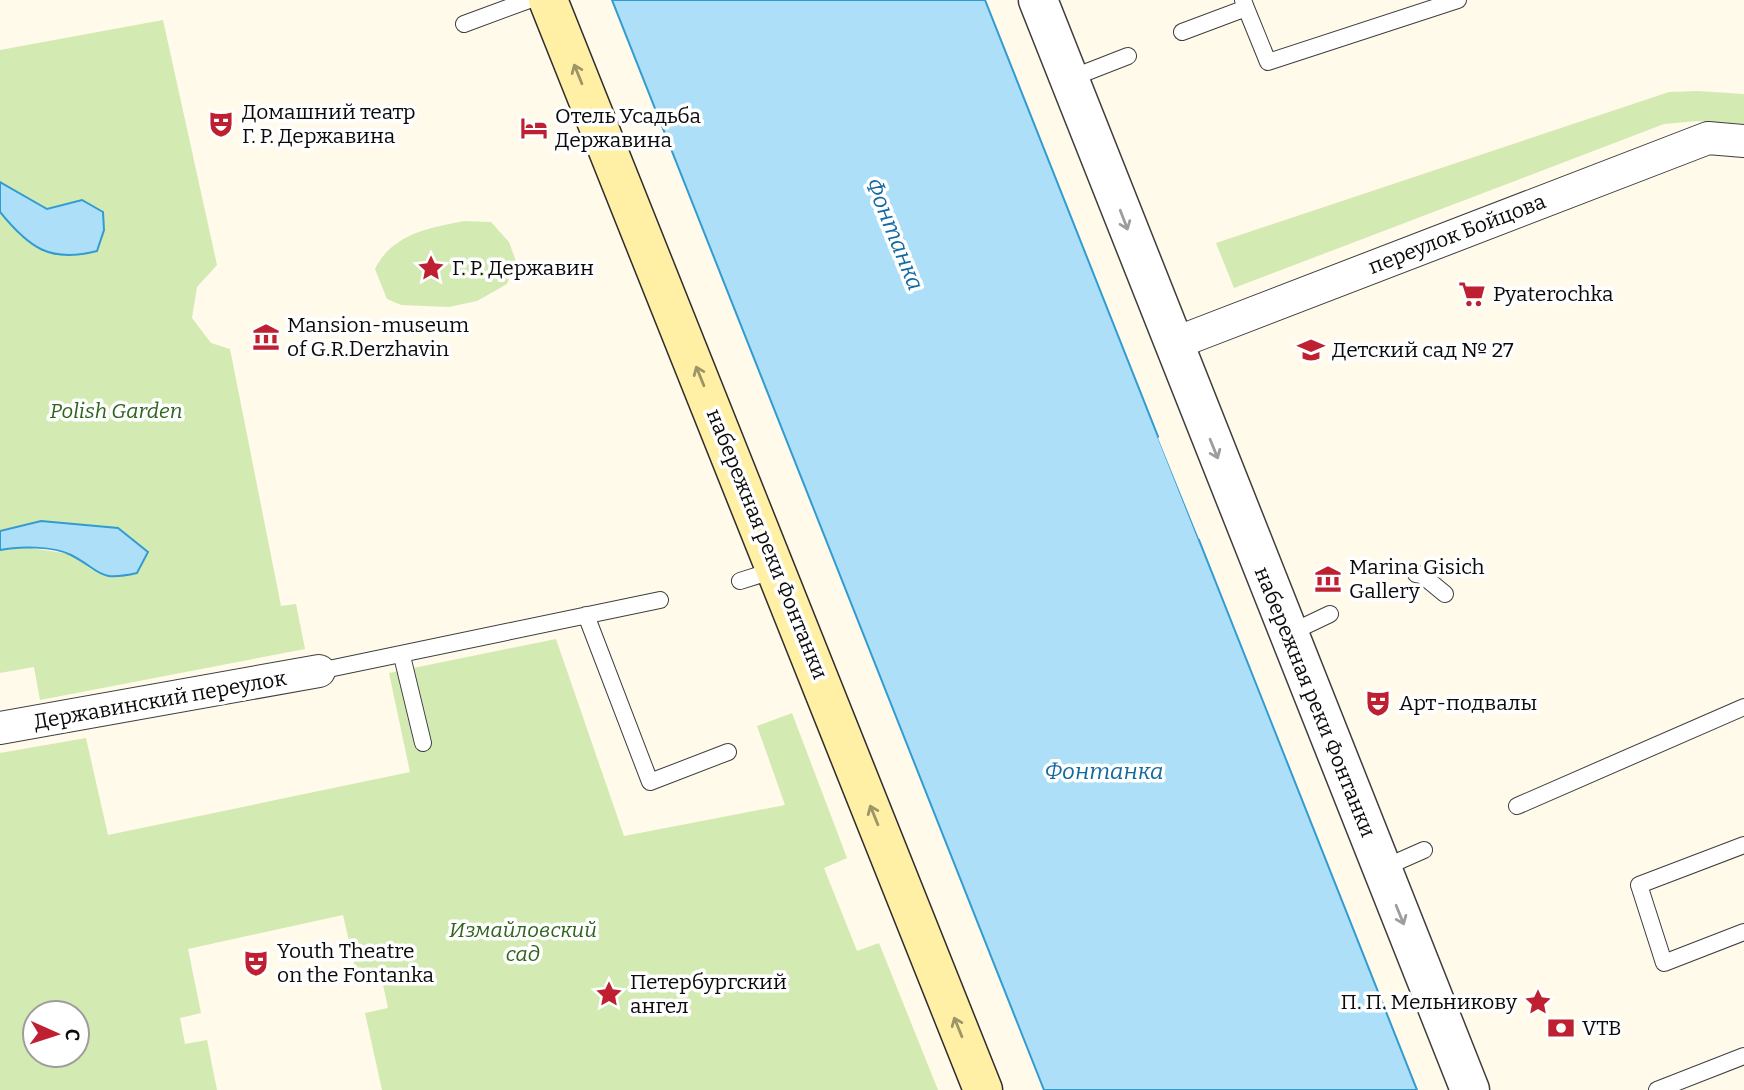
<svg xmlns="http://www.w3.org/2000/svg" width="1744" height="1090" font-family="Bitter,serif">
<rect width="100%" height="100%" fill="#fffaea"/>
<!-- green -->
<path fill="#d3eab3" fill-rule="evenodd" d="M 163,20 L 217,265 L 197,287 L 192,318 L 211,343 L 230,349 L 281,606 L 296,604 L 305,649 L 40,700 L 34,667 L 0,673 L 0,550 L 31,548 L 70,554 L 94,571 L 41,521 L 0,531 L 0,212 L 21,237 L 47,209 L 0,182 L 0,50 Z
M 1698,91 L 1744,94 L 1744,124 L 1697,121 L 1664,124 L 1234,288 L 1216,243 L 1669,92 Z
M 464,221 L 491,222 L 509,242 L 516,261 L 507,284 L 477,301 L 449,307 L 401,305 L 387,299 L 375,269 C 392,234 429,228 464,221 Z
M 556,639 L 624,836 L 785,805 L 757,726 L 792,713 L 847,858 L 824,868 L 857,951 L 879,943 L 938,1090 L 382,1090 L 365,1013 L 388,1008 L 382,980 L 359,984 L 343,915 L 188,949 L 201,1013 L 180,1018 L 185,1044 L 207,1040 L 217,1090 L 0,1090 L 0,753 L 86,738 L 108,835 L 410,772 L 389,673 ZM 35,1013 L 77,1013 L 77,1055 L 35,1055 Z"/>
<!-- water -->
<path fill="#ade0f8" stroke="#329bd1" stroke-width="2" d="M 612,0 L 985,0 L 1417,1090 L 1044,1090 Z
M 0,182 L 47,209 L 82,200 L 103,212 L 104,230 L 97,251 C 50,263 29,248 0,212 Z
M 41,521 L 118,528 L 148,552 L 137,573 C 97,582 102,571 71,555 C 54,546 19,546 0,550 L 0,531 Z"/>
<!-- pier -->
<path fill="#fffaea" d="M 1161,436 L 1202,538 L 1199,539 L 1158,438 Z"/>
<g fill="none" stroke-linecap="round" stroke-linejoin="round">
<defs>
<path id="service" d="M 1246,8 L 1268,62 L 1458,0
M 464,24 L 529,0
M 1182,32 L 1246,8 L 1243,0
M 1069,79 L 1128,56
M 1416,574 L 1422,575 L 1445,594
M 740,581 L 775,570
M 586,615 L 650,782 L 728,752
M 1288,634 L 1330,614
M 402,656 L 423,743
M 319,671 L 660,600
M 1517,806 L 1744,707
M 1744,845 L 1639,885 L 1664,963 L 1744,932
M 1381,869 L 1424,850
M 1657,1090 L 1744,1056"/>
<path id="minor" d="M 1173,344 L 1708,138 L 1744,141
M 0,728 L 319,671"/>
<path id="tertiary" d="M 1038,0 L 1470,1090"/>
<path id="secondary" d="M 548,0 L 983,1090"/>
</defs>
<!-- service casing -->
<use href="#service" stroke="#3e3e3e" stroke-width="18"/>
<!-- minor casing -->
<use href="#minor" stroke="#3e3e3e" stroke-width="34"/>
<!-- tertiary casing -->
<use href="#tertiary" stroke="#3e3e3e" stroke-width="41"/>
<!-- secondary casing -->
<use href="#secondary" stroke="#2d2d2d" stroke-width="41"/>
<!-- service -->
<use href="#service" stroke="#fff" stroke-width="16"/>
<!-- minor -->
<use href="#minor" stroke="#fff" stroke-width="32"/>
<!-- tertiary -->
<use href="#tertiary" stroke="#fff" stroke-width="38"/>
<!-- secondary -->
<use href="#secondary" stroke="#fff0a5" stroke-width="38"/>
</g>
<!-- one-way arrows -->
<defs><path id="oneway-shaft" d="M-6 0H5M1.5-3L5.5 0L1.5 3" fill="none" stroke-width="1.6" stroke-linecap="round" stroke-linejoin="round" transform="scale(1.75)"/></defs>
<g stroke="#9d9467">
<use href="#oneway-shaft" transform="translate(578 74) rotate(-112)"/>
<use href="#oneway-shaft" transform="translate(700 376) rotate(-112)"/>
<use href="#oneway-shaft" transform="translate(874 815) rotate(-112)"/>
<use href="#oneway-shaft" transform="translate(958 1027) rotate(-112)"/>
</g>
<g stroke="#9d9d9d">
<use href="#oneway-shaft" transform="translate(1124 220) rotate(69)"/>
<use href="#oneway-shaft" transform="translate(1214 449) rotate(68)"/>
<use href="#oneway-shaft" transform="translate(1400 915) rotate(68)"/>
</g>
<!-- icons -->
<defs>
<symbol id="theatre-bare" viewBox="-9 -9 18 18"><path d="M-5-5.5Q0-4 5-5.5V0Q5 5 0 6Q-5 5-5 0ZM-3.3-2.5H-1v1.5H-3.3ZM1-2.5H3.3v1.5H1ZM-2.8 1Q0 5.5 2.8 1Z" fill="#bf2031" stroke="#fff" stroke-width="2.5" paint-order="stroke"/></symbol>
<symbol id="hotel-bare" viewBox="-9 -9 18 18"><path d="M-6-4.5h1.5V1H6V5H4.5V3h-9V5H-6ZM-4 0a1.8 1.8 0 1 1 3.6 0ZM.5 0V-2.5h3Q6-2.5 6 0Z" fill="#bf2031" stroke="#fff" stroke-width="2.5" paint-order="stroke"/></symbol>
<symbol id="sight-bare" viewBox="-9 -9 18 18"><path d="M0-6L1.8-2.2L6-1.7L2.9 1.2L3.7 5.4L0 3.3L-3.7 5.4L-2.9 1.2L-6-1.7L-1.8-2.2Z" fill="#bf2031" stroke="#fff" stroke-width="2.5" paint-order="stroke"/></symbol>
<symbol id="supermarket-bare" viewBox="-9 -9 18 18"><path d="M-6-5.5h2.5l.6 2H6L4.5 2H-2.5L-4.4-4H-6ZM-1.5 3.2a1.3 1.3 0 1 0 .1 0ZM3 3.2a1.3 1.3 0 1 0 .1 0Z" fill="#bf2031" stroke="#fff" stroke-width="2.5" paint-order="stroke"/></symbol>
<symbol id="museum-bare" viewBox="-9 -9 18 18"><path d="M0-6L6-3V-2H-6V-3ZM-5-1h2V3h-2ZM-1-1h2V3h-2ZM3-1h2V3H3ZM-6 4H6V6H-6Z" fill="#bf2031" stroke="#fff" stroke-width="2.5" paint-order="stroke"/></symbol>
<symbol id="school-bare" viewBox="-9 -9 18 18"><path d="M0-5L7-2L0 1L-7-2ZM-4 1L0 2.5L4 1V4Q0 6-4 4Z" fill="#bf2031" stroke="#fff" stroke-width="2.5" paint-order="stroke"/></symbol>
<symbol id="bank-bare" viewBox="-9 -9 18 18"><path d="M-6-4H6V4H-6ZM0-2.3a2.3 2.3 0 1 0 0 4.6a2.3 2.3 0 1 0 0-4.6Z" fill="#bf2031" stroke="#fff" stroke-width="2.5" paint-order="stroke"/></symbol>
</defs>
<g fill-rule="evenodd">
<use href="#theatre-bare" x="202" y="105" width="38" height="38"/>
<use href="#hotel-bare" x="515" y="109" width="38" height="38"/>
<use href="#sight-bare" x="412" y="249" width="38" height="38"/>
<use href="#supermarket-bare" x="1453" y="275" width="38" height="38"/>
<use href="#museum-bare" x="247" y="318" width="38" height="38"/>
<use href="#school-bare" x="1292" y="331" width="38" height="38"/>
<use href="#museum-bare" x="1309" y="560" width="38" height="38"/>
<use href="#theatre-bare" x="1359" y="684" width="38" height="38"/>
<use href="#theatre-bare" x="237" y="944" width="38" height="38"/>
<use href="#sight-bare" x="590" y="975" width="38" height="38"/>
<use href="#sight-bare" x="1519" y="983" width="38" height="38"/>
<use href="#bank-bare" x="1542" y="1009" width="38" height="38"/>
</g>
<g text-anchor="middle" stroke-width="7" stroke-linejoin="round" paint-order="stroke">
<!-- poi labels -->
<g font-size="21" fill="#0b0b0b" stroke="#fff" text-anchor="start">
<text x="242" y="119">Домашний театр<tspan x="242" dy="24">Г. Р. Державина</tspan></text>
<text x="555" y="123">Отель Усадьба<tspan x="555" dy="24">Державина</tspan></text>
<text x="452" y="275">Г. Р. Державин</text>
<text x="1493" y="301">Pyaterochka</text>
<text x="287" y="332">Mansion-museum<tspan x="287" dy="24">of G.R.Derzhavin</tspan></text>
<text x="1332" y="357">Детский сад № 27</text>
<text x="1349" y="574">Marina Gisich<tspan x="1349" dy="24">Gallery</tspan></text>
<text x="1399" y="710">Арт-подвалы</text>
<text x="277" y="958">Youth Theatre<tspan x="277" dy="24">on the Fontanka</tspan></text>
<text x="630" y="989">Петербургский<tspan x="630" dy="24">ангел</tspan></text>
<text x="1517" y="1009" text-anchor="end">П. П. Мельникову</text>
<text x="1582" y="1035">VTB</text>
</g>
<!-- street labels -->
<g font-size="21" fill="#0b0b0b" stroke="#fff">
<text transform="translate(1457 234) rotate(-21)" y="7">переулок Бойцова</text>
<text transform="translate(767 544) rotate(68)" y="7">набережная реки Фонтанки</text>
<text transform="translate(160 700) rotate(-10)" y="7">Державинский переулок</text>
<text transform="translate(1315 702) rotate(68)" y="7">набережная реки Фонтанки</text>
</g>
<!-- park labels -->
<g font-size="21" font-style="italic" fill="#2e641b" stroke="#fff">
<text x="116" y="418">Polish Garden</text>
<text x="523" y="937">Измайловский<tspan x="523" dy="24">сад</tspan></text>
</g>
<!-- water labels -->
<g font-size="23" font-style="italic" fill="#126aa0" stroke="#fff">
<text transform="translate(895 234) rotate(68)" y="8">Фонтанка</text>
<text x="1104" y="779">Фонтанка</text>
</g>
</g>
<!-- north arrow -->
<g transform="translate(56 1034) rotate(93)"><circle r="33" fill="#ffffff" stroke="#9d9d9d" stroke-width="2"/>
<path d="M0-5L12 26L0 18L-12 26Z" fill="#bf2031"/>
<text y="-10" font-size="19" font-weight="bold" text-anchor="middle" fill="#0b0b0b">С</text>
</g>
</svg>
